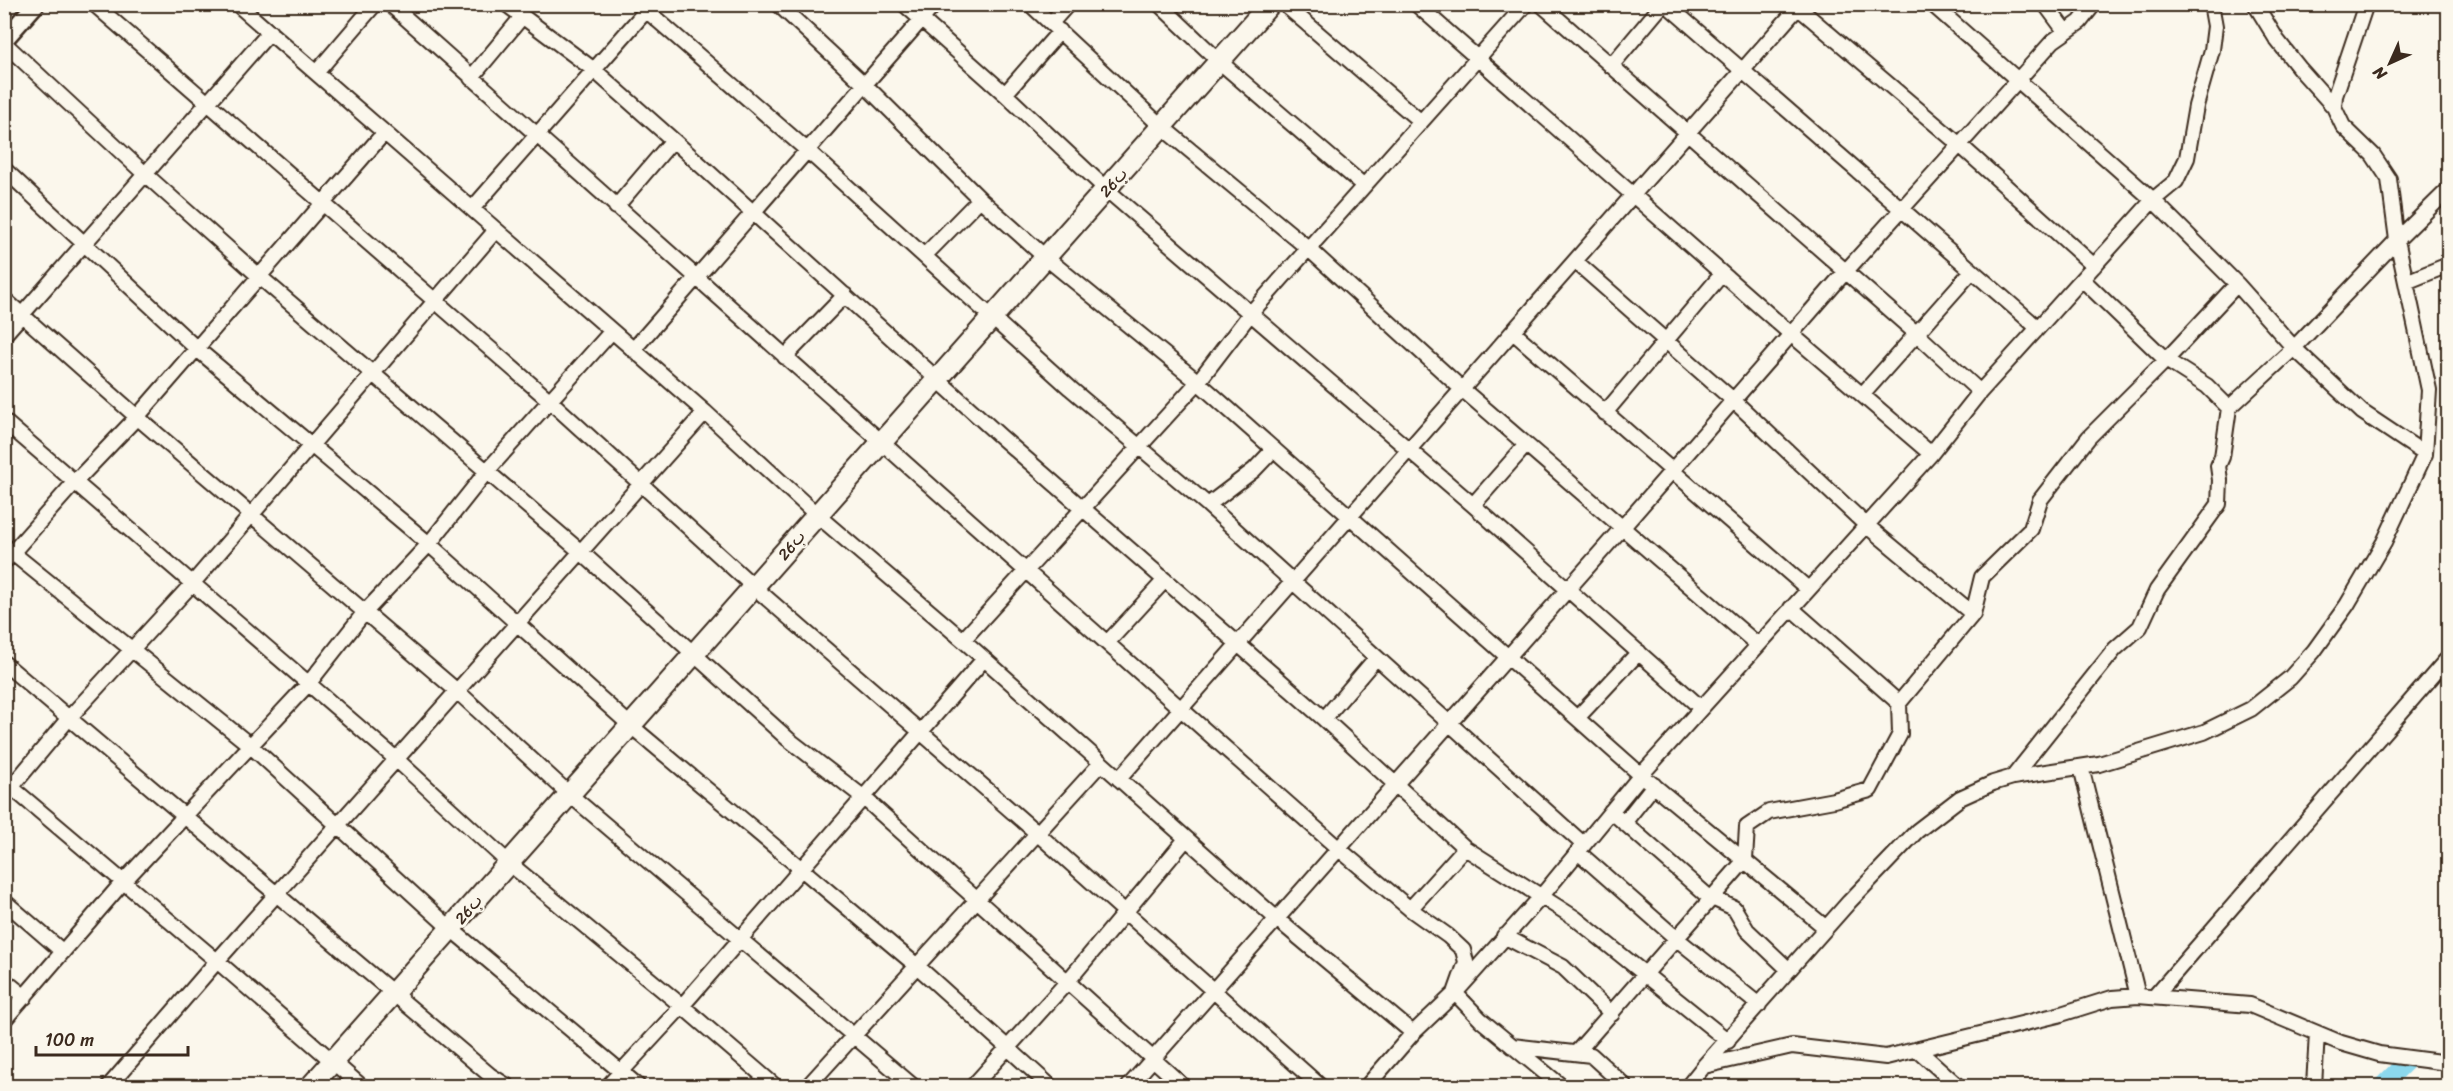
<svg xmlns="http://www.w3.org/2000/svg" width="2453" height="1091" font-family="Sriracha,'Playpen Sans Arabic',sans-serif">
<rect width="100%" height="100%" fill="#fbf7ec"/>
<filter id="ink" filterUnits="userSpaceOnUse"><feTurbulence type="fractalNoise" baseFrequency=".0167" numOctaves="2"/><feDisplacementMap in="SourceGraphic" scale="12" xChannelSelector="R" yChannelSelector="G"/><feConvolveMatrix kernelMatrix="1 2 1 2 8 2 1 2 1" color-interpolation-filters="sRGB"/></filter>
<g filter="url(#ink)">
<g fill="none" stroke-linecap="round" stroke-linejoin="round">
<!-- river -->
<path stroke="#8cd8ed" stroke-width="18" d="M 2382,1086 L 2409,1059"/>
<defs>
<path id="minor" d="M 94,4 L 549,400 L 754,587 L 1038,834 L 1320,1086
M 237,4 L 705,412 L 817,515 L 963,640 L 1278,920 L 1413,1033
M 390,4 L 1181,709 L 1339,849 L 1410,909 L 1448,936 L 1463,950 L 1466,962 L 1455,993 L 1481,1020 L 1561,1086
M 506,4 L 594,70 L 673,140 L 1001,437 L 1324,719 L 1465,848 L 1575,918 L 1728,1041
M 639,4 L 808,151 L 1070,388 L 1208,505 L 1583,844
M 778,4 L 866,86 L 980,199 L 1045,257 L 1198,382 L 1641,775 L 1826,928
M 904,4 L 1005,94 L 1107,190 L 1473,505 L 1701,708
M 1030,4 L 1162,127 L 1309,249 L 1462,389 L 1758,645
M 1159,4 L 1220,62 L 1364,186
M 1284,4 L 1421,122
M 1416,4 L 1791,334 L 1931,454
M 1541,4 L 1917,334 L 1980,392
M 1666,4 L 2038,328
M 1794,4 L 1961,146 L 2094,266
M 1932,4 L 2153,200 L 2237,284 L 2294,348 L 2362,412 L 2425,454
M 2045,4 L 2065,31
M 1051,23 L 1068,4
M 4,43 L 146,175 L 260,277 L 581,552 L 788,739 L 863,797 L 1183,1086
M 1611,66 L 1663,4
M 316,73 L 375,4
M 471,78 L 521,18
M 1005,94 L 1060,31
M 2334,107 L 2335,96 L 2366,4
M 4,169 L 197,349 L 429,544 L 630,725 L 917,966 L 1050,1086
M 616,207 L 673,140
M 472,209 L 651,5
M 925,255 L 980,199
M 1575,261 L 1733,400 L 1866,525 L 1973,614
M 2082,279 L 2166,360 L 2207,386 L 2229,408
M 2406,282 L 2448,265
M 4,299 L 137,417 L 457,691 L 569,794 L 913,1086
M 1513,332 L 1808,589
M 4,335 L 270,32
M 633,350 L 935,4
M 785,357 L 845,295
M 1862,395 L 1972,271
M 2229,408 L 2294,348 L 2397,240 L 2448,190
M 1605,413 L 1722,274
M 4,421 L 396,759 L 509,863 L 682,1006 L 775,1086
M 1208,505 L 1254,470 L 1274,449
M 1473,505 L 1526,445
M 4,546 L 251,746 L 451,929 L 638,1086
M 4,562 L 74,483 L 137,417 L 384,133
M 1791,608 L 1899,703
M 963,640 L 1198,382 L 1250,314 L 1526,4
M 1107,643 L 1165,580
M 4,663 L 491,1076 L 507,1086
M 1578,717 L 1639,652
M 1324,719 L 1376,658
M 2081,767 L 2138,996
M 2013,777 L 2115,649 L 2140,627 L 2157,590 L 2219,504 L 2220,480 L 2218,466 L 2222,457 L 2229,408
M 1119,779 L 1801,4
M 4,781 L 217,961 L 361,1086
M 4,796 L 69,718 L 192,584 L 496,230
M 1611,811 L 1711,899
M 1624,823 L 1654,785
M 1578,852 L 1677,939 L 1759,1005
M 1712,898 L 1734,908 L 1747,930 L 1789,970
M 4,901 L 63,952
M 1410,909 L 1465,848
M 1504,936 L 1563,967 L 1612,1014
M 4,980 L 25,997
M 2154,997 L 2448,658
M 4,1020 L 123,882 L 309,683 L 364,613 L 429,544 L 487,471 L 612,331
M 1512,1046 L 1591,1055 L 1625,1086
M 1918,1050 L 1958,1086
M 1577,1052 L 1745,860 L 1747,827 L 1769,812 L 1834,800 L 1870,790 L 1900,734 L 1899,703 L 1973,614 L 1982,577 L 2031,529 L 2040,500 L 2089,437 L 2166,360 L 2237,284
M 1704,1066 L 1849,902 L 1917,831 L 1960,798 L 1993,783 L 2013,777 L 2099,764 L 2204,732 L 2251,709 L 2290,678 L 2314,651 L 2347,605 L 2384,542 L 2425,454 L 2429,390 L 2397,240 L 2389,179 L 2373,155 L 2343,126 L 2334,107 L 2300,69 L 2277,40 L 2255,4
M 109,1086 L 217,961 L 705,412
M 608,1086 L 682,1006 L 984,659
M 808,1086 L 1101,763
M 973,1086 L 1068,981 L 1186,839
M 1129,1086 L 1622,528 L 1846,271 L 2053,41 L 2080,22 L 2094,4
M 1367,1086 L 1413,1033 L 1455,993 L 1540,898 L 1641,775 L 1931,454 L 1980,392 L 2038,328 L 2153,200 L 2176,181 L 2187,158 L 2196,106 L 2212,50 L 2215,26 L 2211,4
M 1688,1086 L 1704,1066 L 1792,1046 L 1886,1057 L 2058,1015 L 2112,998 L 2138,996 L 2250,1005 L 2341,1043 L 2379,1054 L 2448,1063
M 2314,1086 L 2317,1033"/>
<path id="major" d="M 4,40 L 36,4"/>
<path id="highway" d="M 311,1086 L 1270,4"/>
</defs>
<!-- minor casing -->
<use href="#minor" stroke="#3b2a1e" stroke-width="18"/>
<!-- major casing -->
<use href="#major" stroke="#3b2a1e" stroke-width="21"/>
<!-- highway casing -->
<use href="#highway" stroke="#3b2a1e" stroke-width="24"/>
<!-- minor -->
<use href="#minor" stroke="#fbf7ec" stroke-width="14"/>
<!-- major -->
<use href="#major" stroke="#fbf7ec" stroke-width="16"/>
<!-- highway -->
<use href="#highway" stroke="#fbf7ec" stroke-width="20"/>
</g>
</g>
<g text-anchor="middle" stroke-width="6" stroke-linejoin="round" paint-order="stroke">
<!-- street labels -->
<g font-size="16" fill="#3b2a1e" stroke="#fbf7ec">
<text transform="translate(1113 182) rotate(-48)" y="6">26ب</text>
<text transform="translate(791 545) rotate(-49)" y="6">26ب</text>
<text transform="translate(468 909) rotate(-49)" y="6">26ب</text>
</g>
</g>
<!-- margin -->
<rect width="2453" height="1091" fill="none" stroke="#fbf7ec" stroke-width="24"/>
<rect x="12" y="12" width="2429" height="1067" fill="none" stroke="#3b2a1e" stroke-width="2" filter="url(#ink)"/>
<!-- north arrow -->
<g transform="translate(2390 63) rotate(225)" stroke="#fbf7ec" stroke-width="4.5" paint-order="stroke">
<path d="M0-4.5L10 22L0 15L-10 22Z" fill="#3b2a1e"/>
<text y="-9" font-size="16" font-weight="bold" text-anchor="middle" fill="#3b2a1e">N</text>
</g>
<!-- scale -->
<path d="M36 1046v9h152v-9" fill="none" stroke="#3b2a1e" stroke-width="3"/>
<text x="45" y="1046" font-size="18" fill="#3b2a1e" stroke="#fbf7ec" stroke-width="4.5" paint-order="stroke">100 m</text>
</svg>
